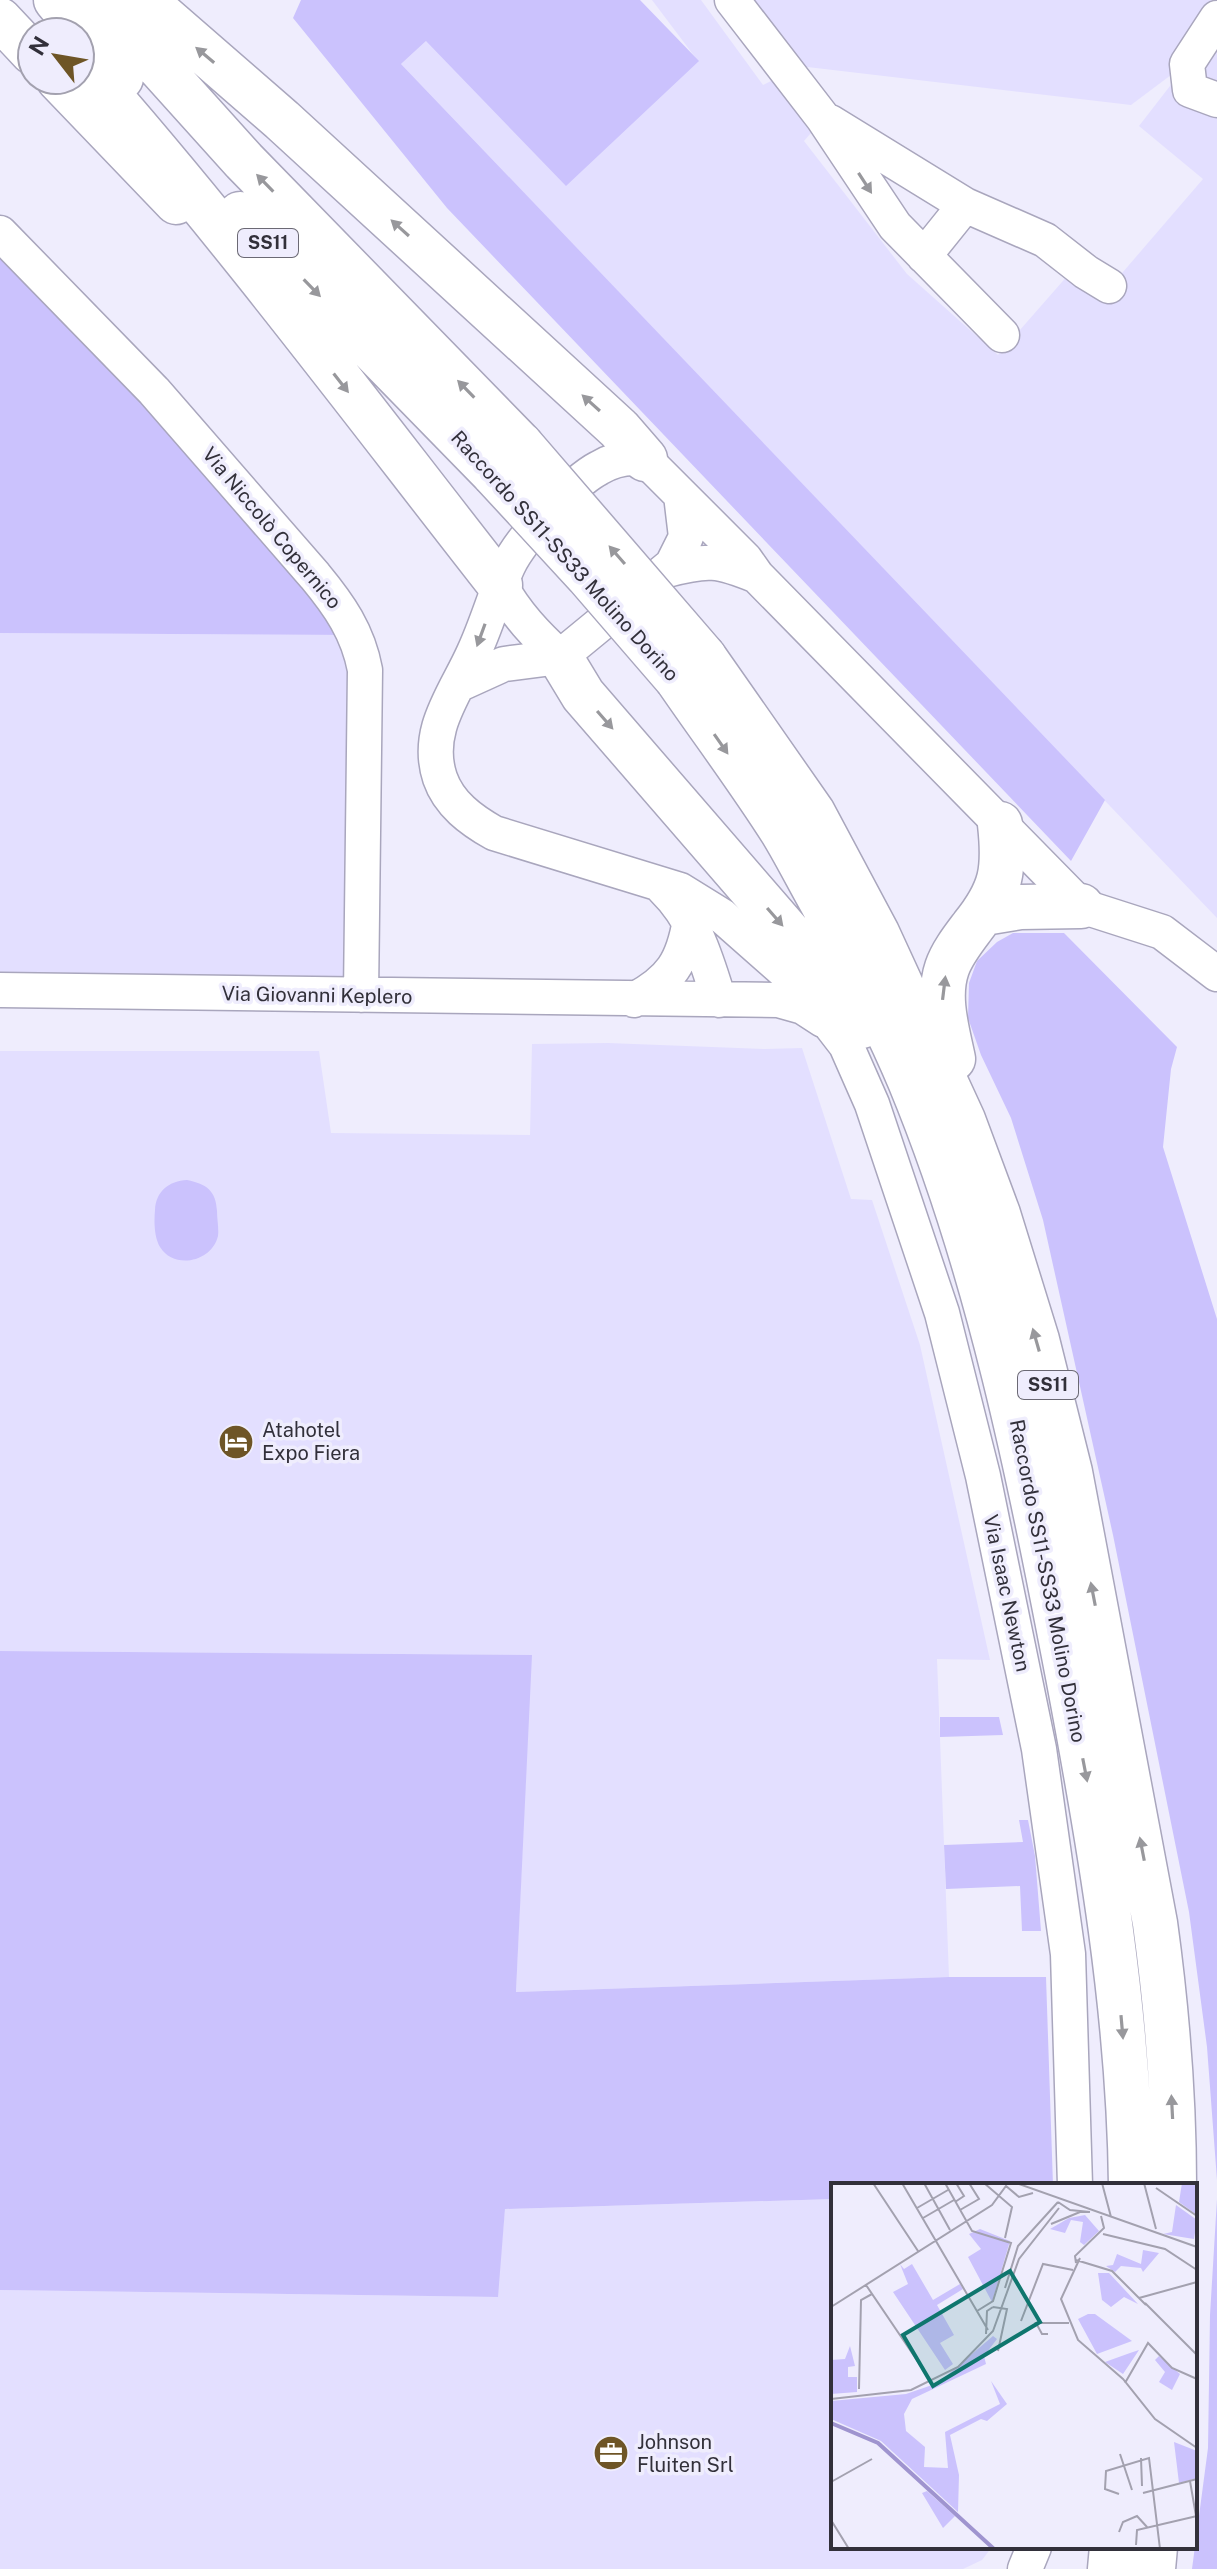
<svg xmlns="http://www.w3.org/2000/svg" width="1217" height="2569" font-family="'Public Sans',sans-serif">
<rect width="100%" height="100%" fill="#efedfd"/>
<!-- built -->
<path fill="#e3dfff" d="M 652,0 L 701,0 L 763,85 L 773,80 L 811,133 L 804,141 L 907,274 L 998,355 L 1069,274 L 1098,301 L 1203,179 L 1139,126 L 1187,64 L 1217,18 L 1217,918 L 401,64 L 426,41 L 698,61 Z
M 750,0 L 1217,0 L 1217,14 L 1183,66 L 1131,105 L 799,66 Z
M 0,633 L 355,635 L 361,995 L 0,990 Z
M 608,1043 L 765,1049 L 802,1048 L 851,1199 L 872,1200 L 920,1345 L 990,1660 L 937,1659 L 949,1977 L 516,1992 L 531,1655 L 0,1651 L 0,1051 L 319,1051 L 331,1133 L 530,1135 L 532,1044 Z
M 833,2199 L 833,2547 L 992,2547 L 982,2560 L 963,2569 L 0,2569 L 0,2290 L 497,2297 L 505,2209 Z"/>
<!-- green -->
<path fill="#cbc2fd" d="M 301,0 L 640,0 L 699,61 L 566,186 L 426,41 L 401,64 L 1105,800 L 1071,861 L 447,208 L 293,18 Z
M 0,233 L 355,635 L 0,633 Z
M 1013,933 L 1064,933 L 1177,1047 L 1171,1069 L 1163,1147 L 1217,1319 L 1217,2180 L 1207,2047 L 1189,1912 L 1113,1535 L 1043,1220 L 1011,1118 L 981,1055 L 968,1018 L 969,983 L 977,961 L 997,942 Z
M 187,1180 C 207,1184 216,1191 217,1211 C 217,1219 219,1229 218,1236 C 212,1262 174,1270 160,1247 C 154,1237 154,1221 155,1210 C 156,1191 169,1181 187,1180 Z
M 0,1651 L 532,1655 L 516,1992 L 949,1977 L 1046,1977 L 1053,2185 L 833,2185 L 833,2199 L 505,2209 L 498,2297 L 0,2290 Z
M 940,1717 L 999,1717 L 1003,1735 L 940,1737 Z
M 1019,1820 L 1028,1820 L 1035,1856 L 1041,1931 L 1022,1931 L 1020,1886 L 946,1889 L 944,1845 L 1023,1842 Z
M 1217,2199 L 1217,2569 L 1192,2569 L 1208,2448 L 1210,2315 Z"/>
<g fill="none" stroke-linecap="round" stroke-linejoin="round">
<defs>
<path id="minor" d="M 732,0 L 823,118 L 895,226 L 1002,335
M 1217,18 L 1187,64 L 1190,90 L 1217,100
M 830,122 L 965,205 L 1045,240 L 1086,272 L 1109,286
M 0,233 L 154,391 L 315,576 C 339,605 358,632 365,670 L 361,995
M 924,256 L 965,205
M 667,570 C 708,559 718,560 757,576
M 500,585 C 516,614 536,635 560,657 L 672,565 L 686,537 L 681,495
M 460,684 L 504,664 L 560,657
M 663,888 C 695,919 706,958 719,1000
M 0,990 L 778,1000 L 803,1007 L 823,1020
M 634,1000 C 671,980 683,962 690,920
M 1075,2185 L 1068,1954 L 1039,1749 L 983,1476 L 942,1313 L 872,1104 L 846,1045 L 798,983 L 722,916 L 680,890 L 494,833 C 471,820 449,804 440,778 C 424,730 456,693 474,652 C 487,624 495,594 508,566 C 521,539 572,482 599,468 C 614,459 628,456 645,459 L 745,559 L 757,576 L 1081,906 L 1162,932 L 1217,974
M 1025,2569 L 1034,2547"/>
<path id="major" d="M 0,19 L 32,53
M 58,80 L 176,203"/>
<path id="highway" d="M 56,0 L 121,78
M 99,0 L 244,161 L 521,445
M 144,0 L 282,120 L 619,429 L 645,459
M 80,62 C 228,229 362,409 500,585
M 240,214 L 494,474
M 560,657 L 583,695 L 821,970 L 862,1026
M 704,657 L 813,813 L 877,933 L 963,1120 L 998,1214 L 1037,1340 L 1070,1472 L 1155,1923 C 1167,2010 1174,2097 1174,2185
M 677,679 C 712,730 749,779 782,831 C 796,854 808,878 821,901 C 853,960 884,1019 910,1081 C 989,1272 1029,1474 1068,1676 C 1100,1845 1129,2013 1131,2185
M 984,913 L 1020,907 L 1081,906
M 953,1059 C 947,1030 937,997 947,968 C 952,953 964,938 973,926 C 1002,890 1005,869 1000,824
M 1110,2569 L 1112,2547
M 1153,2569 L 1155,2547"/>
</defs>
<!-- minor casing -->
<use href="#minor" stroke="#a9a6bd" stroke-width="37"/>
<!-- major casing -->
<use href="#major" stroke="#a9a6bd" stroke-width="45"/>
<!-- highway casing -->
<use href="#highway" stroke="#a9a6bd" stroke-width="47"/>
<!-- minor -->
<use href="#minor" stroke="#fff" stroke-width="34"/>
<!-- major -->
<use href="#major" stroke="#fff" stroke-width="42"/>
<!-- highway -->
<use href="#highway" stroke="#fff" stroke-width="44"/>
<defs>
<path id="highway-bridge" d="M 521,445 L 704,657
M 494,474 L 588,576 L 677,679"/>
</defs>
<!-- highway-bridge casing -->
<use href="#highway-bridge" stroke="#a9a6bd" stroke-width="47" stroke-linecap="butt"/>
<!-- highway-bridge -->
<use href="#highway-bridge" stroke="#fff" stroke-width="44"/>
</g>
<!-- one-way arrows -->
<defs><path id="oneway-solid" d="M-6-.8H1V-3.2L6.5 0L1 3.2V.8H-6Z" transform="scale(2)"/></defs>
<g fill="#98989c">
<use href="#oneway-solid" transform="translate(205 55) rotate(-140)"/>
<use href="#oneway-solid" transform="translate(265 183) rotate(-134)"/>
<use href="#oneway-solid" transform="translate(865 183) rotate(57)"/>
<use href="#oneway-solid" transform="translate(400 228) rotate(-138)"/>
<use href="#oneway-solid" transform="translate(312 288) rotate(46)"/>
<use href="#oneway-solid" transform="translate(341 383) rotate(52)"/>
<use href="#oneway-solid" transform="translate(466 389) rotate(-134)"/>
<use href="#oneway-solid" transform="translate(591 403) rotate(-138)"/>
<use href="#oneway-solid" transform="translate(617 555) rotate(-131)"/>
<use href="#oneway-solid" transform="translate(481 635) rotate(110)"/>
<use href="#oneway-solid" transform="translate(605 720) rotate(49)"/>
<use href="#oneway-solid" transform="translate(721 744) rotate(55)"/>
<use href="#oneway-solid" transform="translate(775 917) rotate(49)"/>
<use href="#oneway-solid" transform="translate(944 988) rotate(-83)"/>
<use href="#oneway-solid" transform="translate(1036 1340) rotate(-106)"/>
<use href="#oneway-solid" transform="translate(1093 1594) rotate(-101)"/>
<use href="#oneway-solid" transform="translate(1085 1770) rotate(79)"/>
<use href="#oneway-solid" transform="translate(1142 1849) rotate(-101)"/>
<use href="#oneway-solid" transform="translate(1122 2027) rotate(85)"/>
<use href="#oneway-solid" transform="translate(1172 2107) rotate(-93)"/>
</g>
<!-- icons -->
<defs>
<symbol id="hotel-disc" viewBox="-11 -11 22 22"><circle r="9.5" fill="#6e5526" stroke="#efedfd"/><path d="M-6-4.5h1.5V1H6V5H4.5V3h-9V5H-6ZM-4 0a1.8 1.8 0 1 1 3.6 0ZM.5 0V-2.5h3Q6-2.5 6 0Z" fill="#fff"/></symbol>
<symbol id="office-disc" viewBox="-11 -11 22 22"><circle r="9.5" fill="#6e5526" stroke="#efedfd"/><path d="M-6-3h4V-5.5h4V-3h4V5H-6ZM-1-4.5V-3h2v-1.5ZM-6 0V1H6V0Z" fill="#fff"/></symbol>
</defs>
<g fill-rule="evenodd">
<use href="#hotel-disc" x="216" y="1422" width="40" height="40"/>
<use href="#office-disc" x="591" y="2433" width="40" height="40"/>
</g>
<g text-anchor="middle" stroke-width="7" stroke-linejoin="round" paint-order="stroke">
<!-- shield labels -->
<g fill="#efedfd" stroke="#6b6974" stroke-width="2">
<rect x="238" y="229" width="60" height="28" rx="6"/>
<rect x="1018" y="1371" width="60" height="28" rx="6"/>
</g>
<g font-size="18" font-weight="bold" fill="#32303a">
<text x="268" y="249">SS11</text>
<text x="1048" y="1391">SS11</text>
</g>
<!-- street labels -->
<g font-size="20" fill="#32303a" stroke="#efedfd">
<text transform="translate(272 528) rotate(50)" y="7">Via Niccolò Copernico</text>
<text transform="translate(565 556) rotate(48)" y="7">Raccordo SS11-SS33 Molino Dorino</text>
<text transform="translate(317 995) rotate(1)" y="7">Via Giovanni Keplero</text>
<text transform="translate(1048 1581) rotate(79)" y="7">Raccordo SS11-SS33 Molino Dorino</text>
<text transform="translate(1007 1593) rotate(78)" y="7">Via Isaac Newton</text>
</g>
<!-- poi labels -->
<g font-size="20" fill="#32303a" stroke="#efedfd" text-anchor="start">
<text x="262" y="1437">Atahotel<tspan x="262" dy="23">Expo Fiera</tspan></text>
<text x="637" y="2449">Johnson<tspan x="637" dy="23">Fluiten Srl</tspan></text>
</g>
</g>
<!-- overview -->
<g transform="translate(831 2183)">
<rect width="366" height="366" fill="#efedfd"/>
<path d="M 351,0 L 366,1 L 366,32 L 348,19 ZM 345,22 L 366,37 L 363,56 L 332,51 L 341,49 ZM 254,32 L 268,48 L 253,62 L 249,59 L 252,39 L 240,37 L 234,50 L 219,46 L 238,35 ZM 149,46 L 179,58 L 161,119 L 137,74 L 150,66 L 138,51 ZM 312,67 L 328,70 L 312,89 L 310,85 L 290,83 L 284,89 L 275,83 L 282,82 L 286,71 L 310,81 ZM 69,81 L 73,86 L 81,81 L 102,117 L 129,101 L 132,106 L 106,122 L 123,152 L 109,160 L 122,181 L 114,187 L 62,109 L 77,101 ZM 267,90 L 278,90 L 307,121 L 293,114 L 280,124 L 271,117 ZM 257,131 L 264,131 L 301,158 L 266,171 L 247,136 ZM 162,153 L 166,156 L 153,173 L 155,181 L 81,216 L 73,231 L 75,248 L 94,264 L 93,284 L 117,285 L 114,249 L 169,221 L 160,198 L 176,221 L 156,238 L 150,236 L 119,252 L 128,292 L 127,329 L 50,258 L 0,236 L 0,218 L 75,211 L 107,200 ZM 19,163 L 24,183 L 17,184 L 17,194 L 26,194 L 26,209 L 0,211 L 0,177 L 14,176 ZM 308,167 L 292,191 L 274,179 L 299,170 ZM 328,173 L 349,191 L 341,207 L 328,199 L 334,189 L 324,177 ZM 343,259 L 366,268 L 366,295 L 348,300 ZM 96,308 L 124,333 L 112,345 L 91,310 Z" fill="#cbc2fd"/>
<path fill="none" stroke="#9f94cf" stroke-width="4" d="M 0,240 L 47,260 L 163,366"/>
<path fill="none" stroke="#a3a1af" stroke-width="2" d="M 42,0 L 87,68M 71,0 L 157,147M 93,0 L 119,47M 114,0 L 141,48 L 180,60 L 162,118 L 146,128M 153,0 L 181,24 L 174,55M 185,0 L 366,64M 271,0 L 280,34M 313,0 L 325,46M 325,5 L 366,33M 124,19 L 133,13 L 125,0M 227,19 L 239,27 L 259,29M 86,25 L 117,7M 129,27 L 148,16 L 138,0M 92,35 L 123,17M 220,41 L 249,29M 272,51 L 334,66 L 366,87M 249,75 L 230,116 L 247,157 L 292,196 L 324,236 L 366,265M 245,77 L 281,88 L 315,122M 245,80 L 244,73 L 273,45 L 270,33M 35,102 L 98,195M 174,105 L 187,63 L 227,19M 308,115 L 366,99M 314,120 L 366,172M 0,124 L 161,22 L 175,3 L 188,14 L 202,10M 162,124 L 176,126 L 167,168M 190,138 L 212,81 L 242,87M 155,151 L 156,128 L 162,124M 217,151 L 211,151 L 205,140 L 238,140M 294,200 L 317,160 L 341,185 L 366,196M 28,206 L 30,117 L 41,111M 0,216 L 80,207 L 127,184 L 162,148 L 188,76 L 228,25M 289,271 L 301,307M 310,275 L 311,303M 359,298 L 365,333M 0,299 L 41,276M 312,310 L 366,296M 288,311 L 274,306 L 275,288 L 318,275 L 329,366M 0,337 L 18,366M 288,349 L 292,339 L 306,333 L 316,344M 305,362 L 306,347 L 366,333"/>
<path fill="#0f766e" fill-opacity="0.15" stroke="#0f766e" stroke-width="4" d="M 179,88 L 209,139 L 102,203 L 72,152 Z"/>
<rect width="366" height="366" fill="none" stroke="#32303a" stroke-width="4"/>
</g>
<!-- north arrow -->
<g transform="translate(56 56) rotate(301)"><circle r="38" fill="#efedfd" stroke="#a3a1af" stroke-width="2"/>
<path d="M0-6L14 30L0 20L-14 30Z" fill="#6e5526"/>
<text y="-12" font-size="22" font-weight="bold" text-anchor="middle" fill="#32303a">N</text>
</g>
</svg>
